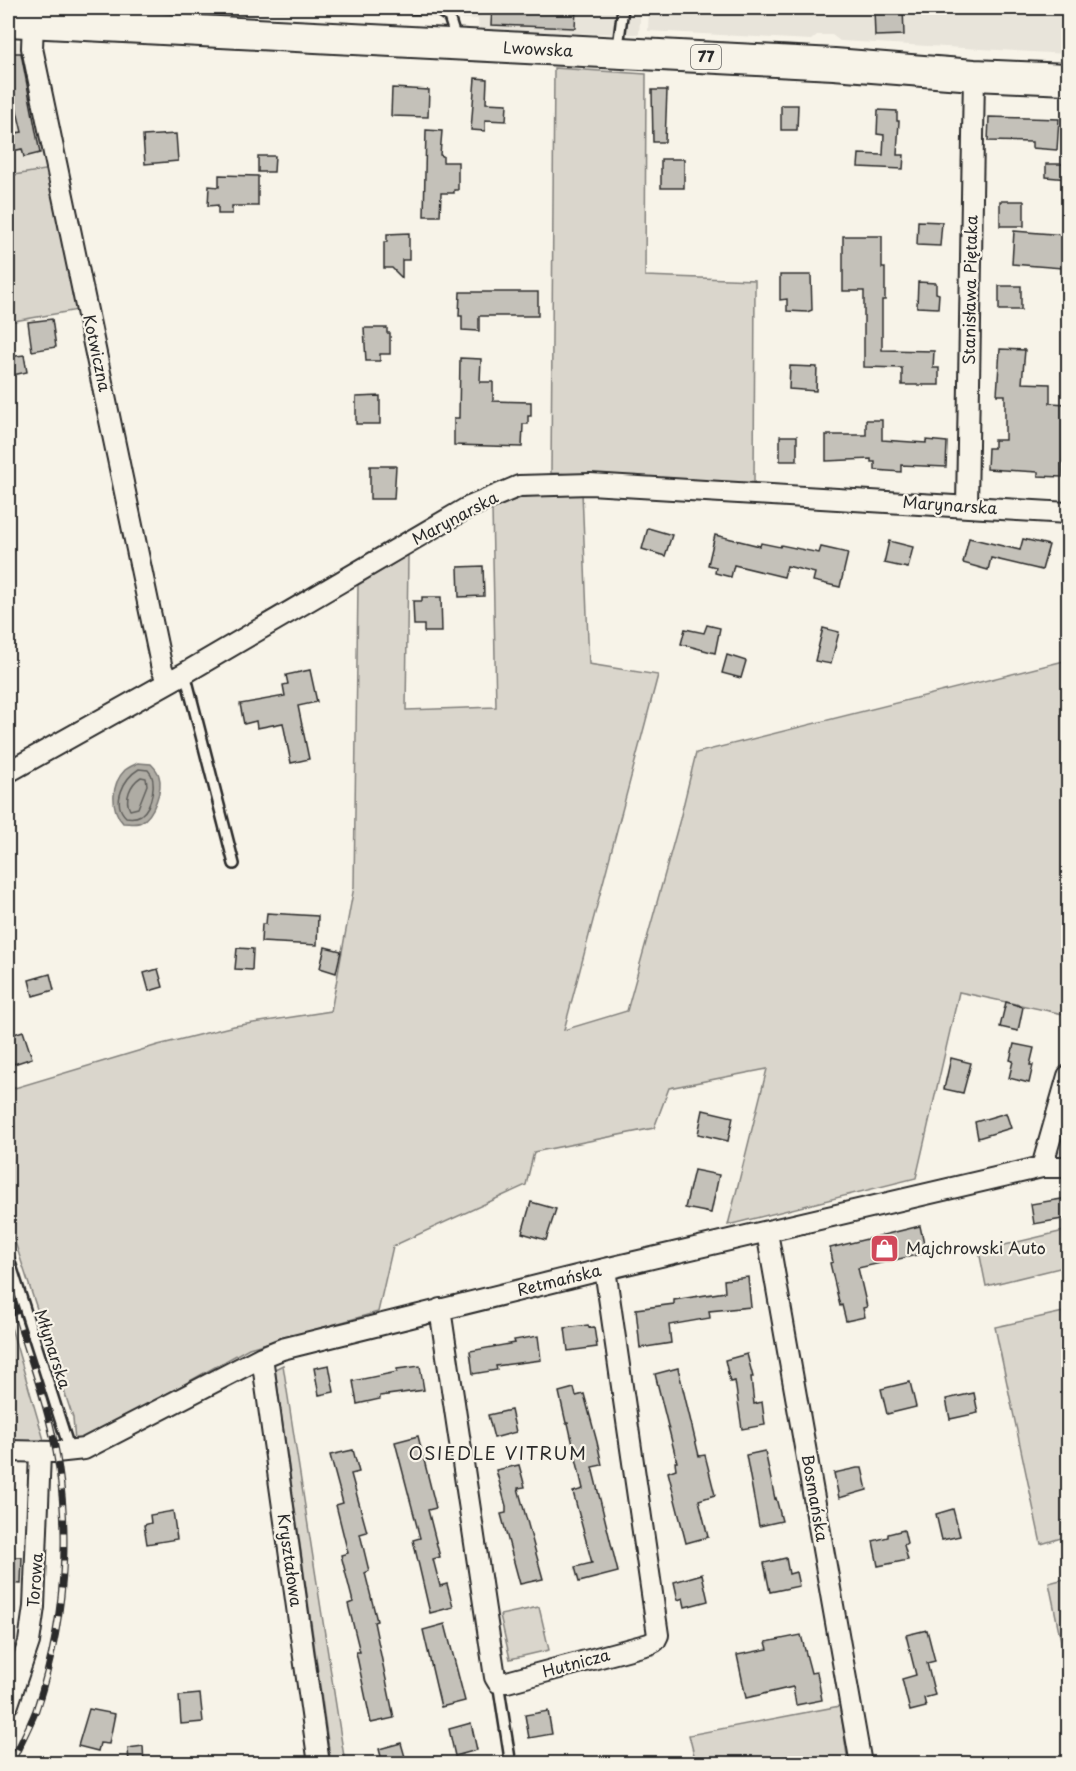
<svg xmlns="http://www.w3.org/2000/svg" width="1076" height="1771" font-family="'Playpen Sans',sans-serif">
<rect width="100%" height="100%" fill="#f7f3e8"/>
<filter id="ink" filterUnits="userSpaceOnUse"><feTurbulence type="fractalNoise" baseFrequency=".0167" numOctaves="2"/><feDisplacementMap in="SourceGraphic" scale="12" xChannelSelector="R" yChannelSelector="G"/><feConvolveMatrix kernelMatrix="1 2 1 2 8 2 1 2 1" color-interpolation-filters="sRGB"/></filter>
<g filter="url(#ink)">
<!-- built -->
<path fill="#e8e4da" d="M 207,8 L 641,8 L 639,34 L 479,32 L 478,19 Z
M 649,8 L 1068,8 L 1068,54 L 840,41 L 832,35 L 817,35 L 811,40 L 648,31 Z
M 8,40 L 25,41 L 51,169 L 8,176 Z"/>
<!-- green -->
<path fill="#dad6cc" stroke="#82807c" stroke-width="1.5" d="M 554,68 L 646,74 L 645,276 L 755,280 L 754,483 L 551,473 Z
M 51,169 L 78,310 L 8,322 L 8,176 Z
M 582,492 L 589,664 L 658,675 L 564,1030 L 627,1011 L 680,819 L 696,753 L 1068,660 L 1068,1015 L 959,992 L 916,1178 L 728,1225 L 767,1069 L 669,1088 L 654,1128 L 534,1152 L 526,1185 L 393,1246 L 378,1312 L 249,1348 L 95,1434 L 75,1441 L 73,1418 L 8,1221 L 8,1090 L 158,1045 L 234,1026 L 331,1011 L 354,887 L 358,585 L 408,555 L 406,710 L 496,707 L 492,508 L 524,497 Z
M 1068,1230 L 1068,1266 L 986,1286 L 979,1251 Z
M 1068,1311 L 1068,1536 L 1041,1544 L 995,1327 Z
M 8,1317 L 44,1440 L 8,1442 Z
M 283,1365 L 345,1763 L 331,1763 L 275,1369 Z
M 1068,1578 L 1068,1675 L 1049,1583 Z
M 539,1607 L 549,1650 L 510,1659 L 500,1615 Z
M 840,1706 L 848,1763 L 696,1763 L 689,1735 Z"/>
<!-- water -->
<path fill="#afaca4" stroke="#7a7874" stroke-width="1.5" d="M 138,763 L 151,764 C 155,768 158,771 159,776 C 163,788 154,816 141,822 C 136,825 129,823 123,823 C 110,809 111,784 125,770 C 129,767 134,765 138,763 Z"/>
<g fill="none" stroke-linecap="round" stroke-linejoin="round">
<!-- shore -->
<path stroke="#605f5b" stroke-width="1.5" d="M 139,769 L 148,770 C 158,780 152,807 141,815 C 136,818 132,818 126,817 C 111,803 124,778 139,769 Z
M 141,777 L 146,778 L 147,785 L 138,808 L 130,810 C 124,799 130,784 141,777 Z"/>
</g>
<!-- building -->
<path fill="#c4c1b9" stroke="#2b2b2b" stroke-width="1.5" d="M 492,8 L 576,8 L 575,28 L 491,25 Z
M 874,8 L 903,8 L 904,35 L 875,36 Z
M 8,53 L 21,53 L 40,153 L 24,157 L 22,149 L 8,152 L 8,134 L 22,132 L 13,94 L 8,95 Z
M 475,78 L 487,79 L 486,103 L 507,104 L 506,121 L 485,120 L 485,131 L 471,130 Z
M 392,88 L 429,90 L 428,117 L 391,116 Z
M 652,90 L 667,90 L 665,142 L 653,142 Z
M 781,105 L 798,105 L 797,130 L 781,130 Z
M 878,110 L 897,111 L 897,121 L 899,121 L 897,155 L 904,155 L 903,169 L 858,167 L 859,154 L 883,155 L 884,135 L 877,134 Z
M 989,117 L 1059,119 L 1057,150 L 1032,148 L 1032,142 L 988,141 Z
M 426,130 L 442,131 L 440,155 L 443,156 L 443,162 L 458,162 L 458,190 L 454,190 L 454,193 L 441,193 L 440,216 L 424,216 Z
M 176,134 L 178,161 L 145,164 L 143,136 Z
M 258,156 L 275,156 L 274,172 L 258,172 Z
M 661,159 L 684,159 L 684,188 L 661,188 Z
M 1046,164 L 1068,164 L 1068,179 L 1046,177 Z
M 219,175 L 258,176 L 258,206 L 232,206 L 232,214 L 218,214 L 218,205 L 208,206 L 209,186 L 219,187 Z
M 1000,201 L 1024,201 L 1024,226 L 1000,226 Z
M 918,221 L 942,222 L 940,246 L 917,245 Z
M 1014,231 L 1065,235 L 1062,268 L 1012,264 Z
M 409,233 L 409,260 L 402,260 L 402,278 L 392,268 L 384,268 L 384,242 L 387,242 L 387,234 Z
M 843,236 L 882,236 L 882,268 L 885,268 L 885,300 L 882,300 L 882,350 L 934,351 L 933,368 L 939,368 L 939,385 L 902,385 L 902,368 L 864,367 L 864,291 L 843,291 Z
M 780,275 L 811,275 L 812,310 L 807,312 L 787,311 L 787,299 L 780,300 Z
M 918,282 L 936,283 L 936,293 L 939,294 L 938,308 L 917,307 Z
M 999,286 L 1021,286 L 1021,310 L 999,310 Z
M 460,292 L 538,292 L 538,316 L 479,316 L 479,331 L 462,330 L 462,316 L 459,316 Z
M 52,319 L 56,347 L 32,351 L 28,322 Z
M 364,328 L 387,328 L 387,333 L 390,333 L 390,354 L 380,354 L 380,361 L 366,361 Z
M 1000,349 L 1025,350 L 1022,383 L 1050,384 L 1050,403 L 1068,404 L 1068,424 L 1064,424 L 1062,477 L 1038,476 L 1038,472 L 987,469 L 988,448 L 994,448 L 994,440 L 1005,440 L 1005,395 L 997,395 Z
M 24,355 L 27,372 L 8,376 L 8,357 Z
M 460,358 L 481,359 L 480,382 L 493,382 L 493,401 L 531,402 L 531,416 L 528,416 L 528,424 L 523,424 L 522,447 L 454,445 L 454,418 L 459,418 Z
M 790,366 L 817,367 L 816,391 L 789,389 Z
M 380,396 L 380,424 L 356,424 L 356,397 Z
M 866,420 L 882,420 L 882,440 L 926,443 L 926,440 L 947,442 L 946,467 L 901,465 L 901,472 L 875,470 L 875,462 L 871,462 L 871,459 L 826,461 L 826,435 L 866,435 Z
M 780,436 L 797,436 L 797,461 L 780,461 Z
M 370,466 L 396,466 L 394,499 L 370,499 Z
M 648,528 L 672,535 L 665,556 L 642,549 Z
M 715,535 L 760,546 L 761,543 L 780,547 L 781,545 L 819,553 L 821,547 L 848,553 L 840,587 L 813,581 L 815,573 L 787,566 L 784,577 L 734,565 L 731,577 L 715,573 L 716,567 L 708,565 Z
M 969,538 L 1020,550 L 1023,539 L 1049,545 L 1042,570 L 991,558 L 988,570 L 963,563 Z
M 889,541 L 913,547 L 908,568 L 884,563 Z
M 483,566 L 484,596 L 459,597 L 458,567 Z
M 422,597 L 441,597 L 442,632 L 424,632 L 424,625 L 414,625 L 413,601 L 422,601 Z
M 707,625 L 720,628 L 715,653 L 681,644 L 685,629 L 704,633 Z
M 823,628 L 839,632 L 831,664 L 815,661 Z
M 727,655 L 746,661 L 741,678 L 722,673 Z
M 310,670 L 317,702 L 298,706 L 309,759 L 291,763 L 283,723 L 257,728 L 256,721 L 244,724 L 240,704 L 285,696 L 283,685 L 288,684 L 286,675 Z
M 267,913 L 318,916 L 317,945 L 261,942 L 262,924 L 266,924 Z
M 325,947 L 341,951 L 336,973 L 320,968 Z
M 237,948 L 253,949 L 252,970 L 235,969 Z
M 158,969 L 163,987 L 149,991 L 144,973 Z
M 50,974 L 54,990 L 33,996 L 29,980 Z
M 1006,1002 L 1023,1007 L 1018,1031 L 1000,1027 Z
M 23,1031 L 32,1058 L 14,1064 L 8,1045 L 8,1036 Z
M 1014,1044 L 1034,1048 L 1030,1065 L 1033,1065 L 1029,1083 L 1009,1078 L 1013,1061 L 1010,1060 Z
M 951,1058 L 971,1063 L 963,1093 L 944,1089 Z
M 703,1110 L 733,1117 L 728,1141 L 698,1134 Z
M 1006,1113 L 1011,1128 L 978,1138 L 975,1122 Z
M 694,1170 L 719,1175 L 711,1213 L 685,1208 Z
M 1068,1198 L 1068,1218 L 1034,1224 L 1031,1204 Z
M 531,1202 L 556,1209 L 546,1240 L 522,1233 Z
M 920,1226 L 926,1253 L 858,1268 L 867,1307 L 863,1308 L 865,1317 L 846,1321 L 842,1305 L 840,1306 L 830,1263 L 833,1262 L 830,1248 Z
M 748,1277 L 751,1307 L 709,1311 L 710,1318 L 669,1325 L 671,1343 L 640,1348 L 636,1309 L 674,1304 L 674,1300 L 725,1292 L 724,1280 Z
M 588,1325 L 589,1328 L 594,1327 L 597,1347 L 568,1351 L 565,1328 Z
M 538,1336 L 541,1360 L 496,1366 L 497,1370 L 473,1374 L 470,1351 L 515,1343 L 514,1340 Z
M 747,1354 L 753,1377 L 751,1377 L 754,1404 L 762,1402 L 765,1425 L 742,1429 L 735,1381 L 730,1382 L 725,1360 Z
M 329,1365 L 334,1392 L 319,1395 L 314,1368 Z
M 420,1366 L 424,1390 L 380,1396 L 380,1399 L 357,1404 L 353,1381 L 397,1372 L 397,1369 Z
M 678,1368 L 699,1456 L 705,1455 L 715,1495 L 699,1500 L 708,1537 L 686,1543 L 668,1472 L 676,1469 L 675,1462 L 677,1462 L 655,1374 Z
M 910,1382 L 916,1407 L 887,1414 L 881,1389 Z
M 574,1388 L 576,1396 L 584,1394 L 597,1442 L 602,1465 L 592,1467 L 618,1572 L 579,1582 L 575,1567 L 592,1563 L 573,1492 L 583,1489 L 568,1423 L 566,1423 L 559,1392 Z
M 974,1393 L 978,1413 L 950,1419 L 946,1399 Z
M 511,1410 L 516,1432 L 494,1438 L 488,1415 Z
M 418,1436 L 436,1508 L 428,1510 L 440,1557 L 433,1559 L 440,1586 L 447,1584 L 453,1607 L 430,1613 L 413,1540 L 420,1538 L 395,1442 Z
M 353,1450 L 359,1472 L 351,1474 L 367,1532 L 360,1534 L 369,1571 L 365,1573 L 377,1621 L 374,1622 L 394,1718 L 371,1723 L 356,1652 L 360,1652 L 348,1604 L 353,1602 L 341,1555 L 348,1553 L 336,1505 L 343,1503 L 330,1455 Z
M 765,1451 L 775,1499 L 776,1498 L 782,1521 L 759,1526 L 746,1455 Z
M 519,1465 L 525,1487 L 518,1488 L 543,1579 L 520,1584 L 501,1514 L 506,1513 L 506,1506 L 496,1470 Z
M 857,1468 L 862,1468 L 867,1490 L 839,1498 L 834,1473 Z
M 953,1509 L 960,1536 L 942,1540 L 936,1514 Z
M 173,1511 L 177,1539 L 147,1544 L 144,1525 L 151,1523 L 150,1515 Z
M 904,1530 L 907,1543 L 904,1545 L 908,1560 L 878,1566 L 873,1541 L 888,1537 L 888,1534 Z
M 8,1557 L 22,1557 L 21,1584 L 8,1583 Z
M 786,1558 L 789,1574 L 796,1572 L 799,1586 L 770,1592 L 764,1563 Z
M 702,1574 L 708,1601 L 685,1607 L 683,1598 L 678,1600 L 674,1582 Z
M 445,1624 L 465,1701 L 441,1707 L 423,1630 Z
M 927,1630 L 935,1661 L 927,1663 L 935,1695 L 924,1698 L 926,1707 L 910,1711 L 902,1679 L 916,1675 L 906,1635 Z
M 801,1635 L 811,1673 L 817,1672 L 822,1700 L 796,1705 L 793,1687 L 746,1698 L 737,1655 L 768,1649 L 766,1642 Z
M 200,1694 L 203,1722 L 181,1724 L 179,1696 Z
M 89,1709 L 115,1714 L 109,1744 L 100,1743 L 98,1751 L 78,1746 Z
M 548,1711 L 552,1734 L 529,1738 L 525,1715 Z
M 471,1723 L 477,1750 L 455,1756 L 449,1729 Z
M 401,1743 L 407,1764 L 383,1764 L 379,1749 Z
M 143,1746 L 144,1764 L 129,1764 L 128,1748 Z"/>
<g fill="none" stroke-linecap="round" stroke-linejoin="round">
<defs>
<path id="lane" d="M 412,8 L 435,8 L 449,17 L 456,39
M 618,47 L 623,8
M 185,673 L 234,864
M 8,1256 L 70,1451
M 498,1682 L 510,1759"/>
<path id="street" d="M 33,22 L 32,48 L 162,669 L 168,682
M 967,506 L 974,75
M 8,772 L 185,673 L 467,508 L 519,486 L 590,484 L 1068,513
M 1042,1167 L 1068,1076
M 767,1232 L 861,1764
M 440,1309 L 495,1677 L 498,1682 L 507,1682 L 649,1644 L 655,1641 L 658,1635 L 605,1269
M 262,1357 L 319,1764
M 8,1451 L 56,1452 L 84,1449 L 262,1357 L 282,1349 L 605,1269 L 1042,1167 L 1068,1167
M 8,1704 L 29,1642 L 34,1607 L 40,1453"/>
<path id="primary" d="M 8,21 L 834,64 L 974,75 L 1068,79"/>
</defs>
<!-- lane casing -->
<use href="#lane" stroke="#2b2b2b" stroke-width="14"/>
<!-- street casing -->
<use href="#street" stroke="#2b2b2b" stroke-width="24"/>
<!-- primary casing -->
<use href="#primary" stroke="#2b2b2b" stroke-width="34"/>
<!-- lane -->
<use href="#lane" stroke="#f7f3e8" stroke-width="9"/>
<!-- street -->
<use href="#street" stroke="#f7f3e8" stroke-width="20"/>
<!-- primary -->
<use href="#primary" stroke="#f7f3e8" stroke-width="30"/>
<defs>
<path id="rail" d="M 8,1288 C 20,1327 34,1366 45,1405 C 74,1505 69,1611 36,1710 C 29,1728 19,1746 11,1764"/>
</defs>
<!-- rail casing -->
<use href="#rail" stroke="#2b2b2b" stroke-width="7"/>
<!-- rail -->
<use href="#rail" stroke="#f7f3e8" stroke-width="4.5" stroke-dasharray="14" stroke-linecap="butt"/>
</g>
</g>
<!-- icons -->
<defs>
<symbol id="shop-square" viewBox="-11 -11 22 22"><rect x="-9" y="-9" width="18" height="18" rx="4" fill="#d1495b" stroke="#f7f3e8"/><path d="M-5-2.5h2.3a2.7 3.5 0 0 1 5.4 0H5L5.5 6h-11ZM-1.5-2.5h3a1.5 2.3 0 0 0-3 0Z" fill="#fff"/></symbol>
</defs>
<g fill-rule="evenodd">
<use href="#shop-square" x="868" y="1232" width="33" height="33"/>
</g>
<g text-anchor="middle" stroke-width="4.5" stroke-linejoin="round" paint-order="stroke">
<!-- shield labels -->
<rect fill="#f7f3e8" stroke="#686764" stroke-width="1.5" x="691" y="45" width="30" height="24" rx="4.5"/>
<g font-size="15" font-weight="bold" fill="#2b2b2b">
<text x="706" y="62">77</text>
</g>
<!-- street labels -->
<g font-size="16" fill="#2b2b2b" stroke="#f7f3e8">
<text transform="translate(538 49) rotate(3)" y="6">Lwowska</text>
<text transform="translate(970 290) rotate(-89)" y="6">Stanisława Piętaka</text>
<text transform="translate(97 353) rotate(78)" y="6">Kotwiczna</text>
<text transform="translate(950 505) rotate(4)" y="6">Marynarska</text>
<text transform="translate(455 518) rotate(-28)" y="6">Marynarska</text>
<text transform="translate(559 1280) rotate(-14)" y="6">Retmańska</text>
<text transform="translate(53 1349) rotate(72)" y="6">Młynarska</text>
<text transform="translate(815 1498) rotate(80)" y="6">Bosmańska</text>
<text transform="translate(290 1560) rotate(82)" y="6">Kryształowa</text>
<text transform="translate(35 1580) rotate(-86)" y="6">Torowa</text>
<text transform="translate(576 1663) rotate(-15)" y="6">Hutnicza</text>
</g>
<!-- poi labels -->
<g font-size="16" fill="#2b2b2b" stroke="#f7f3e8" text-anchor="start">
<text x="906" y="1254">Majchrowski Auto</text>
</g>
<!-- neighbourhood labels -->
<g font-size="18" letter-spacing="1.5" fill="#2b2b2b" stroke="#f7f3e8">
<text x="498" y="1460">OSIEDLE VITRUM</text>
</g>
</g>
<!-- margin -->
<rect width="1076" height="1771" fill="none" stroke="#f7f3e8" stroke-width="30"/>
<rect x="15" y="15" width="1046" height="1741" fill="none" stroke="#2b2b2b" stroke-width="2" filter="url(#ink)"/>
</svg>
